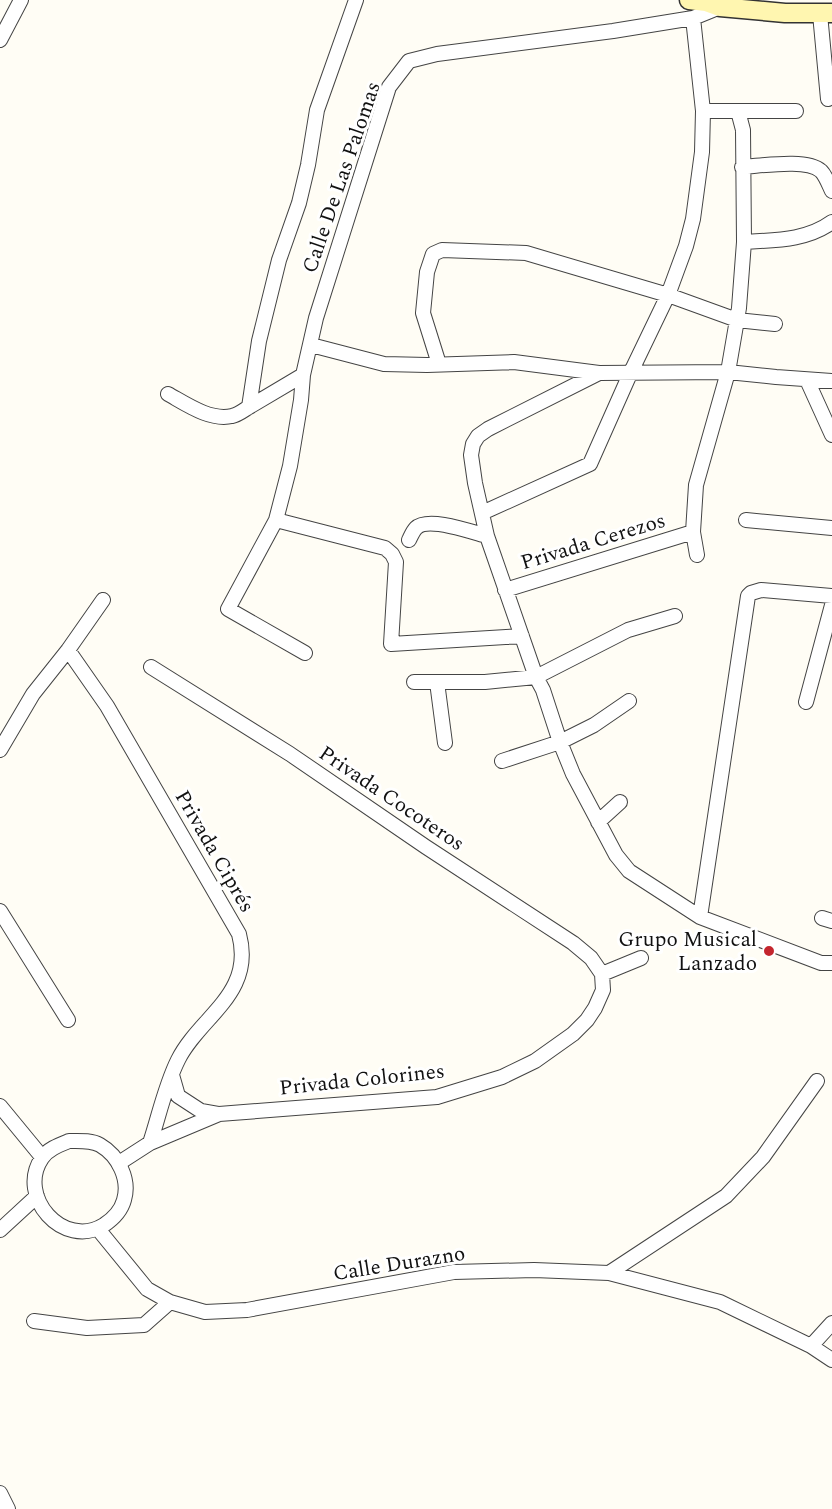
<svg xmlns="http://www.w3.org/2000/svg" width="832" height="1509" font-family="Spectral,serif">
<rect width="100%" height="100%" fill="#fffdf5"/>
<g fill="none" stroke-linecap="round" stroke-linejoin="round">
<defs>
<path id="street" d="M 820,14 L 828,99
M 0,40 L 21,0
M 738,111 L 796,111
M 742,167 C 761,166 807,158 821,171 C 826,176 829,185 832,191
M 744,242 C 774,240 806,241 832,222
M 311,345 L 384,364 L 427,365 L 514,362 L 599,373 L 728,372 L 776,377 L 832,381
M 439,364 L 423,313 L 427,272 L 433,254 L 442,250 L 526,253 L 668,295 L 737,320 L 775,324
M 599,373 L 488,429 L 478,436 L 473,444 L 471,455 L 475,483 L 487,536 L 536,677 L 543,690 L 560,742 L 573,774 L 616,855 L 629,871 L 700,917 L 821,963 L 832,963
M 303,375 L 249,407 L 259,341 L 279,260 L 299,203 L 308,165 L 317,110 L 356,0
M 807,380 L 832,435
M 168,394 C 186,404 210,421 232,416 C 238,415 244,410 249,407
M 482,513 L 590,464 L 630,374 L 668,295 L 686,246 L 693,219 L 702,152 L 703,111 L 693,18
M 276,520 L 385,548 L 392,554 L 396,562 L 391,644 L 522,636
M 746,520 L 832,528
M 409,540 C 411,536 413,531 416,528 C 428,516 472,532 487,536
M 697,555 L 693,532 L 696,485 L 728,372 L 739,308 L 744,242 L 743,130 L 738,111 L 703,111
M 505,590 L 693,532
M 68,650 L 107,706 L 239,934 C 255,994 200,1016 178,1060 C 165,1086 159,1116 150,1143
M 305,653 L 228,609 L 276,520 L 290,466 L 301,400 L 303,375 L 316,318 L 389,87 L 409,61 L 437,54 L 613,31 L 693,18 L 720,7
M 414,682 L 485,682 L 536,677 L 628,630 L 675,616
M 437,682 L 445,743
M 806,702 L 832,605
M 0,750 L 33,694 L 68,650 L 103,600
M 502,761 L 560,742 L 594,725 L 629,701
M 598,822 L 620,802
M 0,911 L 68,1020
M 700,917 L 748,596 L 751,593 L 761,590 L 832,596
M 822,918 L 832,921
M 602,974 L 641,958
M 172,1075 L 178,1096 L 201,1111 L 218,1114
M 0,1106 L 42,1157
M 69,1141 C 79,1141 91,1140 100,1145 C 119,1156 130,1180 124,1200 C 121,1211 113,1219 104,1225 C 63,1250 16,1196 42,1158 C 48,1149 59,1145 69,1141 Z
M 119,1163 L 150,1143 L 219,1114 L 437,1097 L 502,1077 L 535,1061 L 573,1034 L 587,1020 L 595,1008 L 603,990 L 602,974 L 591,958 L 573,943 L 426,847 L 290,754 L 151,667
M 98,1229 L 147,1289 L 170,1302 L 205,1312 L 247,1310 L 454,1272 L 534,1270 L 609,1273 L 720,1302 L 811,1346 L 832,1360
M 0,1230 L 37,1196
M 609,1273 L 726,1196 L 763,1157 L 817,1081
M 34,1321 L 87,1328 L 144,1325 L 170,1302
M 811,1346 L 832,1323
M 0,1493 L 8,1509"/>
<path id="secondary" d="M 689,0 L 706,2 L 720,7 L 785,13 L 832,13"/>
</defs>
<!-- street casing -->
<use href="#street" stroke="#444" stroke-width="16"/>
<!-- secondary casing -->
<use href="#secondary" stroke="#333" stroke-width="21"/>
<!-- street -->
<use href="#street" stroke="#fff" stroke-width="14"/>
<!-- secondary -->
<use href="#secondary" stroke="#fff6b0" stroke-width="18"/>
</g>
<!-- markers -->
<circle fill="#c4262e" stroke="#fff" stroke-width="2" cx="769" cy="951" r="6"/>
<g text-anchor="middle" stroke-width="6" stroke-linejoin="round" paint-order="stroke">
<!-- street labels -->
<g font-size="21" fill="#111" stroke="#fff">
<text transform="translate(341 177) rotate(-71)" y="7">Calle De Las Palomas</text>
<text transform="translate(593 541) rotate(-17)" y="7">Privada Cerezos</text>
<text transform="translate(392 798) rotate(34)" y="7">Privada Cocoteros</text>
<text transform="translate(215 851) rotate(60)" y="7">Privada Ciprés</text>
<text transform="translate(362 1079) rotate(-6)" y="7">Privada Colorines</text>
<text transform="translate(399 1263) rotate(-9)" y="7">Calle Durazno</text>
</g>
<!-- poi labels -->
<g font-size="21" fill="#111" stroke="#fff" text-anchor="end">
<text x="757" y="946">Grupo Musical<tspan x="757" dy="24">Lanzado</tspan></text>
</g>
</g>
</svg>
